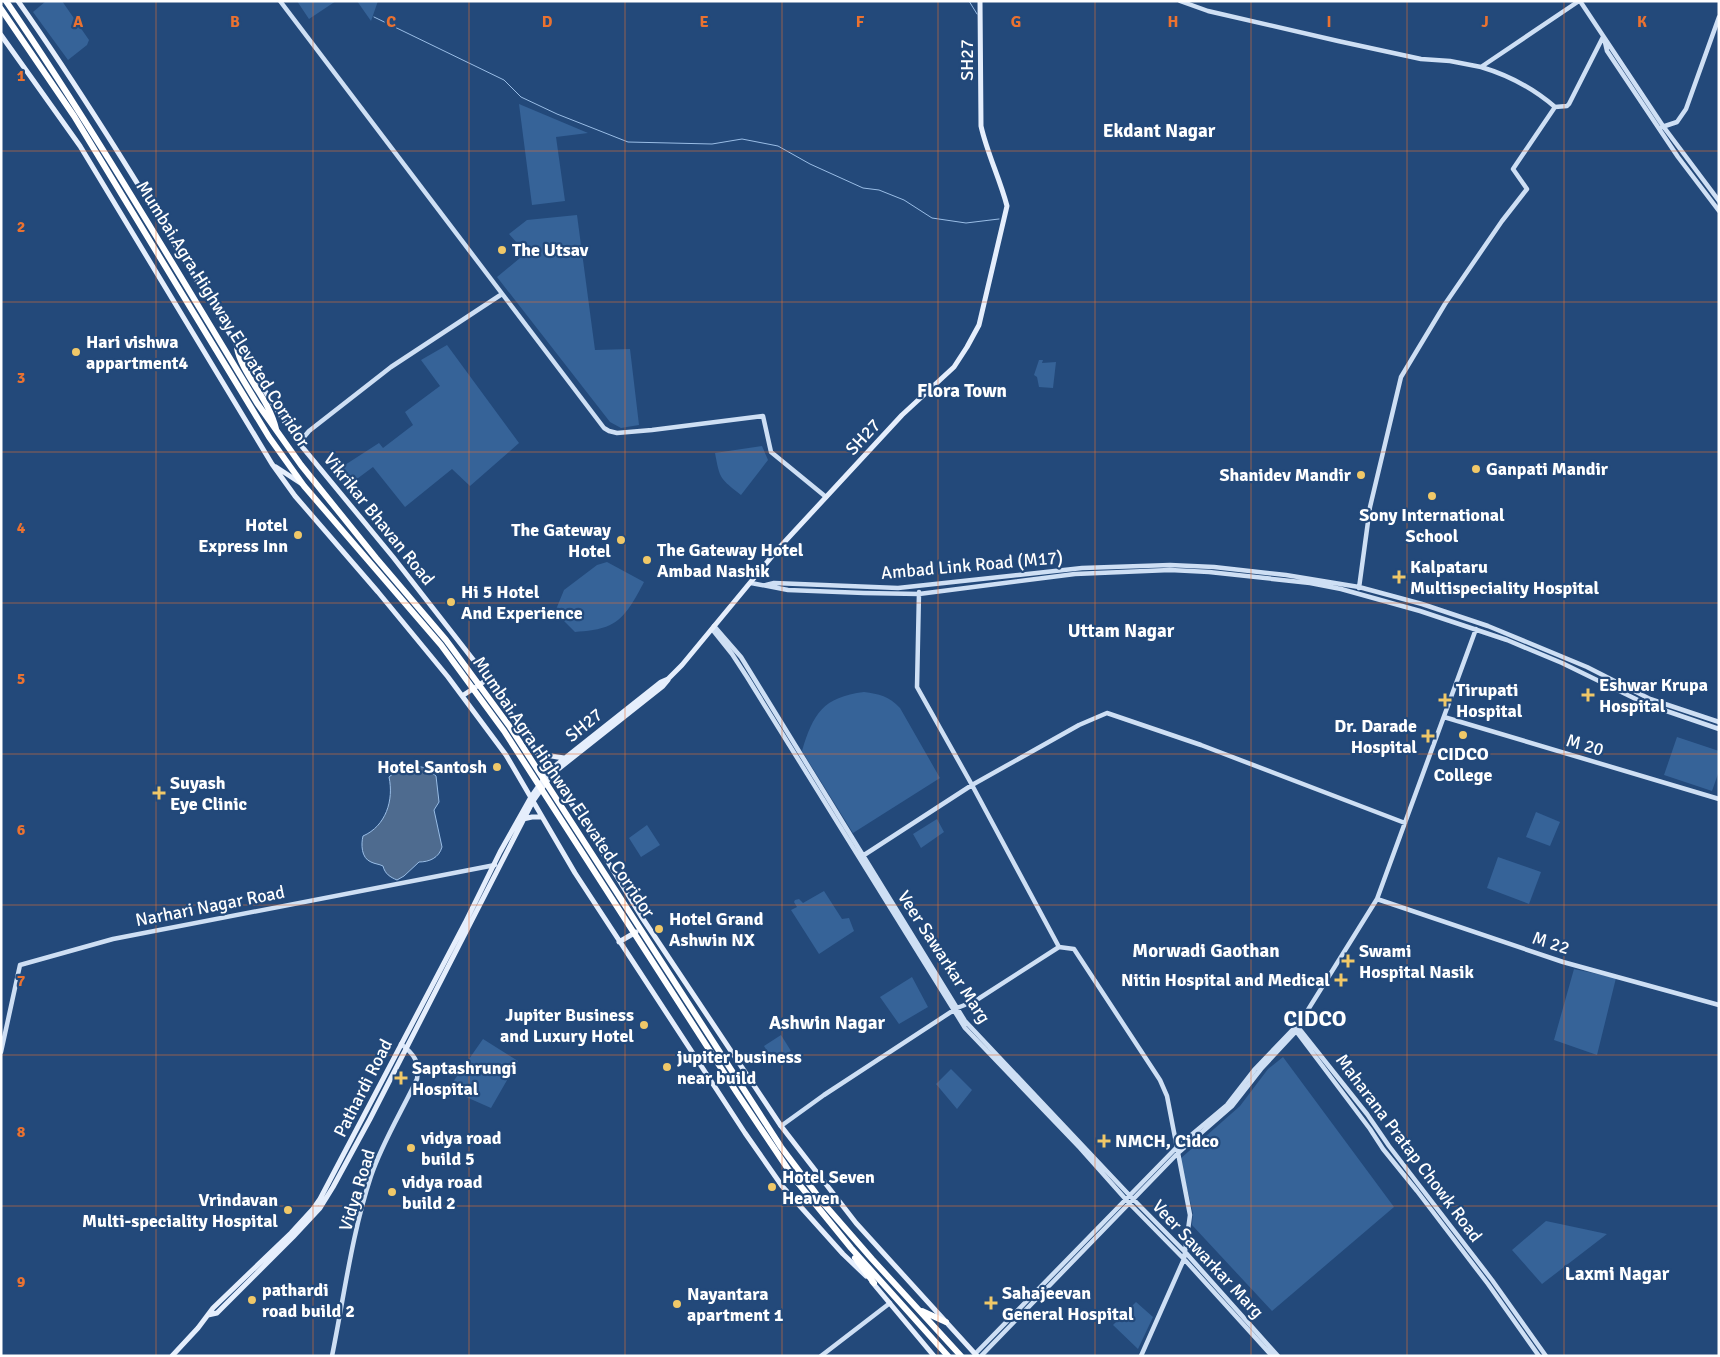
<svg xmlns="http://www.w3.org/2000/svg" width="1720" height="1357" font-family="Signika,sans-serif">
<rect width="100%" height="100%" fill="#23497a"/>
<!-- green -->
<path fill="#366398" d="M 46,1 L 62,1 L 89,40 L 87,45 L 68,60 L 33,12 Z
M 297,1 L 336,1 L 309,19 Z
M 357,1 L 378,1 L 371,21 Z
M 519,104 L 588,133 L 556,137 L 565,201 L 532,205 Z
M 577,215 L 595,350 L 630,349 L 639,425 L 621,428 L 610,422 L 497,277 L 526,253 L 509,234 L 527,220 Z
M 447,345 L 519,443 L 470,486 L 452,469 L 405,507 L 373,467 L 346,487 L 334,472 L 379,443 L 383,448 L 413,425 L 405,412 L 440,386 L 421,360 Z
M 1039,360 L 1043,360 L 1042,363 L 1056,362 L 1053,388 L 1039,387 L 1037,377 L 1034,375 Z
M 762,446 L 768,460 L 741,495 C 720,478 720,480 715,453 Z
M 607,562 L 644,582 C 636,597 626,618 610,625 C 600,630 586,631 575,632 L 555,612 L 564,590 L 597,565 Z
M 864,692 C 879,694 889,696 900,708 L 940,778 L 853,833 L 802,751 C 813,714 823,697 864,692 Z
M 1677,737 L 1719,751 L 1719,771 L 1712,791 L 1664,775 Z
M 1536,812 L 1560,822 L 1550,846 L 1526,837 Z
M 937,819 L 944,832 L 921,848 L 913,834 Z
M 647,825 L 660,845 L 641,857 L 629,838 Z
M 1498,857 L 1541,872 L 1529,904 L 1487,888 Z
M 824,891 L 842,919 L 849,918 L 854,931 L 819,954 L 791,910 L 797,907 L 794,902 L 795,900 L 799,899 L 803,903 Z
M 1574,969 L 1616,978 L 1597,1055 L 1554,1040 Z
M 912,977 L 928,1007 L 899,1024 L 880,997 Z
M 781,1035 L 791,1051 L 774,1062 L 764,1046 Z
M 483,1039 L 518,1061 L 491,1108 L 448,1089 Z
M 1283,1057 L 1394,1207 L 1272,1311 L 1192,1225 L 1193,1213 L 1180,1159 L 1240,1106 L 1268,1069 Z
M 951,1069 L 972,1090 L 957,1109 L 936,1084 Z
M 1546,1221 L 1607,1234 L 1542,1284 L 1512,1250 Z
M 1136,1302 L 1153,1317 L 1138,1349 L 1113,1325 Z"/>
<!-- water -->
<path fill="#4e6b8f" stroke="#99bde6" d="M 412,765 L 426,768 L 436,776 L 439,802 L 434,810 L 442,847 C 439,858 429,862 419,862 L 404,876 L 397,880 C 390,877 385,874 383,866 C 379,864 375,864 371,862 C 361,858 361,844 363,836 C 386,826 394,800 389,777 L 400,768 Z"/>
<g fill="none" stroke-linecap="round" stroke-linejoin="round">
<!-- stream -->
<path stroke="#99bde6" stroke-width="1" d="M 969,1 L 977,14
M 374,17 L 504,80 L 521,97 L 557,114 L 628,142 L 712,144 L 742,139 L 778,146 L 810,164 L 863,188 L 879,190 L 904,200 L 932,218 L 966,223 L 999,219"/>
<!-- secondary -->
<path stroke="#cedff4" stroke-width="4.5" d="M 280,1 L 604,428 L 609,431 L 617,433 L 652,430 L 763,416 L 771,452 L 826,497
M 1180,1 L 1208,11 L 1338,41 L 1421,59 L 1450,61 L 1481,67 L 1579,1
M 1580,1 L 1663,126 L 1719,201
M 1604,38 L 1607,51 L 1678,157 L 1719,211
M 1481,67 C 1508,75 1534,89 1555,107
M 1662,127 L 1677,122 L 1686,109 L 1719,17
M 299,443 L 309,431 L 391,367 L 502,294
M 751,583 L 788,590 L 864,593 L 919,594 L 1075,574 L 1170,570 L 1209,572 L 1310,583 L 1341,589 L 1420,611 L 1507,640 L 1562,663 L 1646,704 L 1719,729
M 766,585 L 774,583 L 898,588 L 1082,568 L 1170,565 L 1214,567 L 1286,575 L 1359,587 L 1422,604 L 1488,626 L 1587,667 L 1650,699 L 1719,722
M 1359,588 L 1370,507 L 1401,377 L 1445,304 L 1502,221 L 1527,189 L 1513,169 L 1555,107 L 1567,106 L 1569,104 L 1603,37
M 919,592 L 917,687 L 972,785 L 1059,947
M 714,626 L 741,657 L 965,1021 L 1133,1199 L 1186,1253 L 1278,1356
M 712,629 L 732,654 L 747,677 L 965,1028 L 1080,1148 L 1129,1203 L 1184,1259 L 1272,1356
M 1444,717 L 1719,799
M 861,857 L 972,785 L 1079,725 L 1107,713 L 1201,745 L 1405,823
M 1377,899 L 1563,962 L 1719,1005
M 1297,1026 L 1367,1114 L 1389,1146 L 1492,1280 L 1546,1356
M 1296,1028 L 1296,1031 L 1370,1129 L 1383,1149 L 1417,1191 L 1488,1284 L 1539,1356
M 1,1052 L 20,965 L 113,939 L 495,865
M 781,1126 L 824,1095 L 957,1008 L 975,1001 L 1059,947 L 1074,949 L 1160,1080 L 1167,1096 L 1190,1215 L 1184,1259 L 1141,1356
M 975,1354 L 1177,1147 L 1227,1105 L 1255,1069 L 1301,1021
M 332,1356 C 344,1297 352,1233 371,1176 C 382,1143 402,1111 417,1079 C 420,1062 414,1054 401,1044
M 821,1356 L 890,1303
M 981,1356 L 1178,1153 L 1232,1106 L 1261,1069 L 1300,1027 L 1301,1021 L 1377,899 L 1476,629"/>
<!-- primary -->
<path stroke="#e5eefc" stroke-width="5" d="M 18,1 C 111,133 191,274 277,410 L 299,443 L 393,557 L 482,671 L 583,821 L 641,916 L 781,1126 L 856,1223 L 977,1356
M 1,35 L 80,146 L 272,464 L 295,496 L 378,592 L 448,677 L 506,755 L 575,873 L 745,1133 L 782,1186 L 843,1254 L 866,1276
M 276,467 L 302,484
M 462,696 L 488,679
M 539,754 L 564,758
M 523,819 L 532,817 L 542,817
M 619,942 L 636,932
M 872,1282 L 934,1356
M 208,1315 L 217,1313 L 293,1237 L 320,1208 L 333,1187 L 370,1119 L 533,801 L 552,774 L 663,686 L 668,680
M 172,1356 L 198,1328 L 213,1308 L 291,1233 L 313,1209 L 320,1199 L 465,923 L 500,852 L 531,797 L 550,770 L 661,682 L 668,679 L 682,665 L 778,549 L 902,415 L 954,367 L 967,347 L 979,325 L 1007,206 C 1000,179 987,153 981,126 L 980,1"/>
<!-- highway -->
<path stroke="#fff" stroke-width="6" d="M 6,1 C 95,131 175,268 257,403 L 301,465 L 376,558 L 446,640 L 510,727 L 781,1147 L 824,1204 L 872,1259 L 961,1356
M 1,9 L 74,116 L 269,437 L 304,486 L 441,645 L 504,731 L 737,1093 L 794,1178 L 851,1248 L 948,1356
M 237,348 C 242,375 269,398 276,429
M 855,1258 L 874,1283
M 922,1311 L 946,1322"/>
</g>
<!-- grid -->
<path fill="none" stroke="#eb7230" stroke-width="1" stroke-opacity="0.55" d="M 156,1 L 156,1356M 313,1 L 313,1356M 469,1 L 469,1356M 625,1 L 625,1356M 782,1 L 782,1356M 938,1 L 938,1356M 1095,1 L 1095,1356M 1251,1 L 1251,1356M 1407,1 L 1407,1356M 1564,1 L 1564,1356M 1,151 L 1719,151M 1,302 L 1719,302M 1,452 L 1719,452M 1,603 L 1719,603M 1,754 L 1719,754M 1,905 L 1719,905M 1,1055 L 1719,1055M 1,1206 L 1719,1206"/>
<!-- markers -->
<g fill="#f0c868" stroke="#23497a" stroke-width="2">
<circle cx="502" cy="250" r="5"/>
<circle cx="76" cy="352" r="5"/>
<circle cx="1476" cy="469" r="5"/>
<circle cx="1361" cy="475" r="5"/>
<circle cx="1432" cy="496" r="5"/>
<circle cx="298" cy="535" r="5"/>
<circle cx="621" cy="540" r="5"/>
<circle cx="647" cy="560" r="5"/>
<path d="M1396.5 569.5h5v5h5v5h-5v5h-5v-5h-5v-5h5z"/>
<circle cx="451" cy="602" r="5"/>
<path d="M1585.5 687.5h5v5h5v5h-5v5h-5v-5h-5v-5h5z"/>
<path d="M1442.5 692.5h5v5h5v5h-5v5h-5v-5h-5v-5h5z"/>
<circle cx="1463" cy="735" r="5"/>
<path d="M1425.5 728.5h5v5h5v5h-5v5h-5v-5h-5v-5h5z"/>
<circle cx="497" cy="767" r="5"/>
<path d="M156.5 785.5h5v5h5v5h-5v5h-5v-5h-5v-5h5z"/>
<circle cx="659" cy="929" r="5"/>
<path d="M1345.5 953.5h5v5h5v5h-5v5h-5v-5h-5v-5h5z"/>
<path d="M1338.5 972.5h5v5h5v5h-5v5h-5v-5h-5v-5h5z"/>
<circle cx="644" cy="1025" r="5"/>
<circle cx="667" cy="1067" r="5"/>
<path d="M398.5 1070.5h5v5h5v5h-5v5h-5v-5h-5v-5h5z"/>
<path d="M1101.5 1133.5h5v5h5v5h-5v5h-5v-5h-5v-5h5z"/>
<circle cx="411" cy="1148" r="5"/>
<circle cx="772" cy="1187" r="5"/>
<circle cx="392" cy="1192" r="5"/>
<circle cx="288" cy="1210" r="5"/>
<circle cx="252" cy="1300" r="5"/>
<path d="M988.5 1295.5h5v5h5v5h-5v5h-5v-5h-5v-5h5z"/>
<circle cx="677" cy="1304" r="5"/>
</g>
<g text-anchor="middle" stroke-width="4.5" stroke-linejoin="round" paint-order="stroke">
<!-- street labels -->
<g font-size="18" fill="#fff" stroke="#23497a">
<text transform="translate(967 60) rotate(-90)" y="6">SH27</text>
<text transform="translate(223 314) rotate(58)" y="6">Mumbai Agra Highway Elevated Corridor</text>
<text transform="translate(863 437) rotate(-47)" y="6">SH27</text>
<text transform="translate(379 519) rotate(51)" y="6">Vikrikar Bhavan Road</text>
<text transform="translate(972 565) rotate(-5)" y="6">Ambad Link Road (M17)</text>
<text transform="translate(584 725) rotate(-39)" y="6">SH27</text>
<text transform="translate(1585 745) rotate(16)" y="6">M 20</text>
<text transform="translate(564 787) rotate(56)" y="6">Mumbai Agra Highway Elevated Corridor</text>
<text transform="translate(210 906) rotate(-11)" y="6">Narhari Nagar Road</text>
<text transform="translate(1551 943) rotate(18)" y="6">M 22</text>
<text transform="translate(944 957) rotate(57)" y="6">Veer Sawarkar Marg</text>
<text transform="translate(363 1088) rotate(-63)" y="6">Pathardi Road</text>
<text transform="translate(1409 1148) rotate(53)" y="6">Maharana Pratap Chowk Road</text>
<text transform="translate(357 1190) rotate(-73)" y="6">Vidya Road</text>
<text transform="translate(1208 1259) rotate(47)" y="6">Veer Sawarkar Marg</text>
</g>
<!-- poi labels -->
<g font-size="18" font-weight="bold" fill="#fff" stroke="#23497a" text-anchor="start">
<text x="512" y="256">The Utsav</text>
<text x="86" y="348">Hari vishwa<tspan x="86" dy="21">appartment4</tspan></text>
<text x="1486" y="475">Ganpati Mandir</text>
<text x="1351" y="481" text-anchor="end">Shanidev Mandir</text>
<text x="1432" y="521" text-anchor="middle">Sony International<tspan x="1432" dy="21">School</tspan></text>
<text x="288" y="531" text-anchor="end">Hotel<tspan x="288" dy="21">Express Inn</tspan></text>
<text x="611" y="536" text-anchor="end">The Gateway<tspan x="611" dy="21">Hotel</tspan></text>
<text x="657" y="556">The Gateway Hotel<tspan x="657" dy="21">Ambad Nashik</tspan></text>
<text x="1410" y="573">Kalpataru<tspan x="1410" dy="21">Multispeciality Hospital</tspan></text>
<text x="461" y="598">Hi 5 Hotel<tspan x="461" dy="21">And Experience</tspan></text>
<text x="1599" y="691">Eshwar Krupa<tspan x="1599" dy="21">Hospital</tspan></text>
<text x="1456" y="696">Tirupati<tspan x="1456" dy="21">Hospital</tspan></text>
<text x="1417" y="732" text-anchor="end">Dr. Darade<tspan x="1417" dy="21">Hospital</tspan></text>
<text x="1463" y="760" text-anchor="middle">CIDCO<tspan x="1463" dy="21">College</tspan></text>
<text x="487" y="773" text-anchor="end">Hotel Santosh</text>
<text x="170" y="789">Suyash<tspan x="170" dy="21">Eye Clinic</tspan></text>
<text x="669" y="925">Hotel Grand<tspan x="669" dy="21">Ashwin NX</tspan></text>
<text x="1359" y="957">Swami<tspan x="1359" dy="21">Hospital Nasik</tspan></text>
<text x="1330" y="986" text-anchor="end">Nitin Hospital and Medical</text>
<text x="634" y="1021" text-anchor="end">Jupiter Business<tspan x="634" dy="21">and Luxury Hotel</tspan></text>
<text x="677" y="1063">jupiter business<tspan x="677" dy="21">near build</tspan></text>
<text x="412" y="1074">Saptashrungi<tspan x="412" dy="21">Hospital</tspan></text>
<text x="421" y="1144">vidya road<tspan x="421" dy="21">build 5</tspan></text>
<text x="1115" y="1147">NMCH, Cidco</text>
<text x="782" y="1183">Hotel Seven<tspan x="782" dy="21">Heaven</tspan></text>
<text x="402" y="1188">vidya road<tspan x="402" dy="21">build 2</tspan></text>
<text x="278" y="1206" text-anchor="end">Vrindavan<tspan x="278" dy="21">Multi-speciality Hospital</tspan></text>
<text x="262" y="1296">pathardi<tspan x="262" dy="21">road build 2</tspan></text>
<text x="1002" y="1299">Sahajeevan<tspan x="1002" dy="21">General Hospital</tspan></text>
<text x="687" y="1300">Nayantara<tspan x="687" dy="21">apartment 1</tspan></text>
</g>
<!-- neighbourhood labels -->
<g font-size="19" font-weight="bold" fill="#fff" stroke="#23497a">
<text x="1159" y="137">Ekdant Nagar</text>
<text x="962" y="397">Flora Town</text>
<text x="1121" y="637">Uttam Nagar</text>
<text x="1206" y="957">Morwadi Gaothan</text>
<text x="827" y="1029">Ashwin Nagar</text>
<text x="1617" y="1280">Laxmi Nagar</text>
</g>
<!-- district labels -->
<g font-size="22" font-weight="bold" fill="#fff" stroke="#23497a">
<text x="1315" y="1026">CIDCO</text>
</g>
</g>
<g font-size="16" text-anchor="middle" font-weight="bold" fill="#eb7230" stroke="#23497a" stroke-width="4.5" stroke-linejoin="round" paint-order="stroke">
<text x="78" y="27">A</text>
<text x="235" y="27">B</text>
<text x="391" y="27">C</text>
<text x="547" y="27">D</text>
<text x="704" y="27">E</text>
<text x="860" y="27">F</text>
<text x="1016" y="27">G</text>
<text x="1173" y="27">H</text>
<text x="1329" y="27">I</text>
<text x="1485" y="27">J</text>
<text x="1642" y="27">K</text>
<text x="21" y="81">1</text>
<text x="21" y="232">2</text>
<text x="21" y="383">3</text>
<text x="21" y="533">4</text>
<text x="21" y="684">5</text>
<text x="21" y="835">6</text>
<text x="21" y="986">7</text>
<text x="21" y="1137">8</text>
<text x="21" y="1287">9</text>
</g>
<!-- border -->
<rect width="1720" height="1357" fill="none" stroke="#ffffff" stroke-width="5"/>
</svg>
